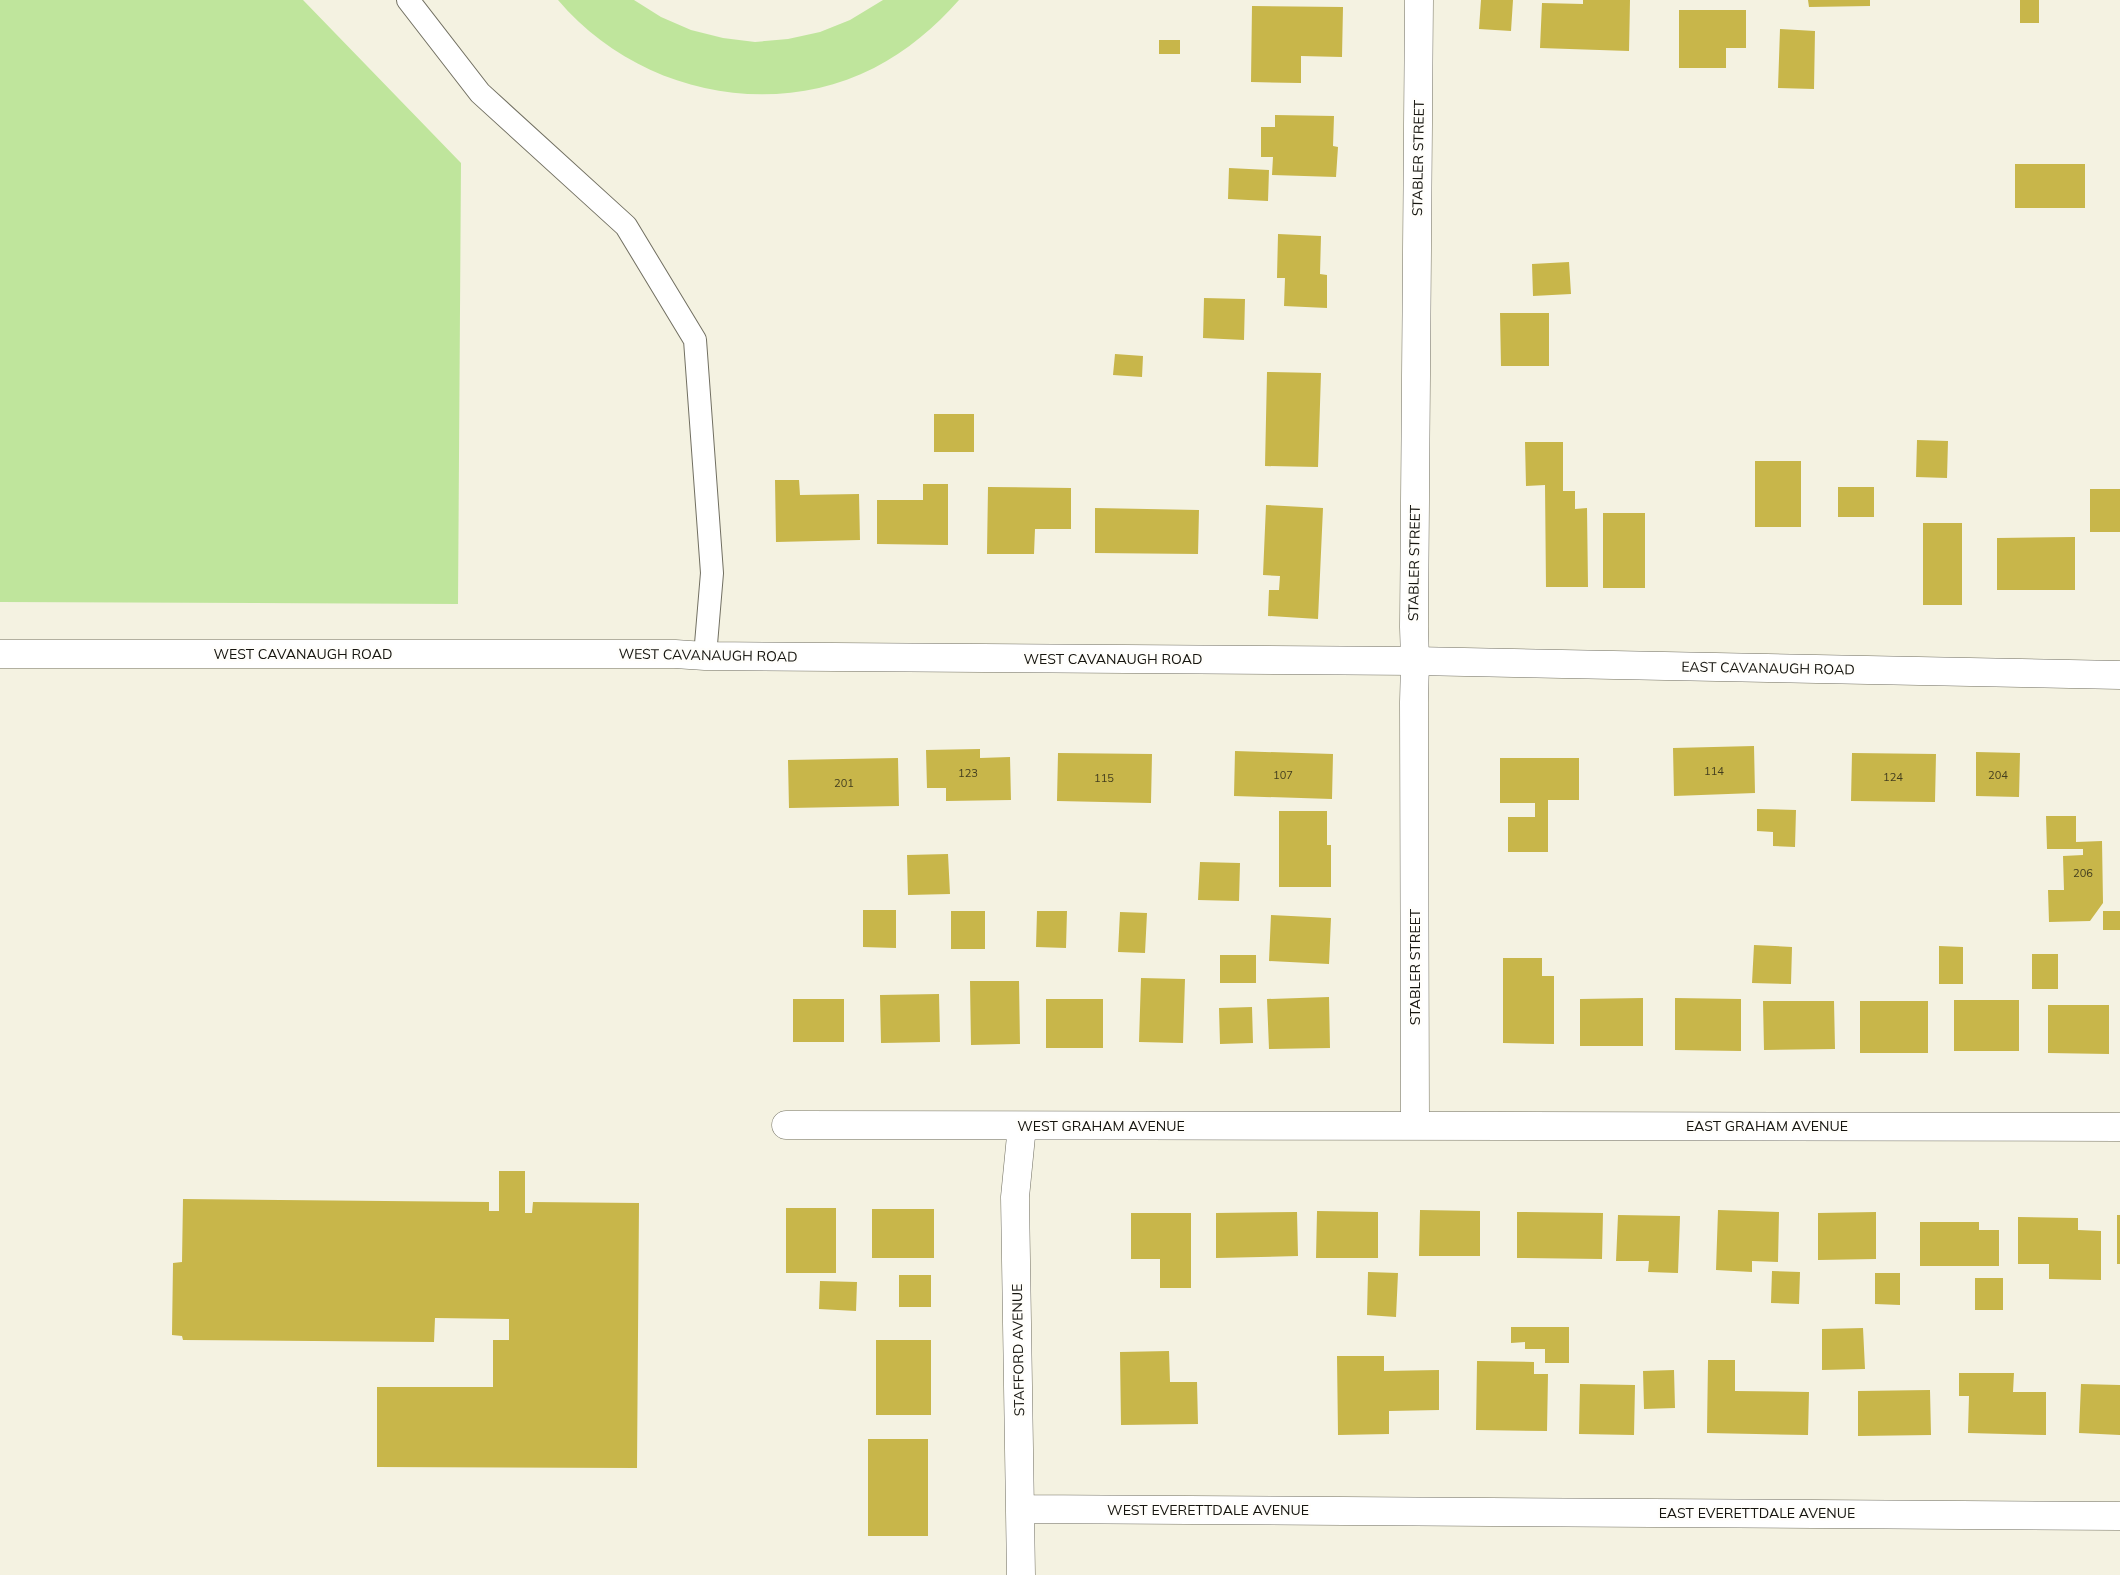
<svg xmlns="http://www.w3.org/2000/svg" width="2120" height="1575" font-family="Mulish,sans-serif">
<rect width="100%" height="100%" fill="#f4f2e1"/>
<!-- green -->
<path fill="#bfe59c" d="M 0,0 L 303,0 L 461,163 L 458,604 L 0,602 Z
M 558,0 L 634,0 L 661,17 L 691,30 L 723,38 L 755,42 L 788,39 L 820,32 L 850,20 L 883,0 L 959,0 C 935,27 907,51 874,68 C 767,122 634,90 558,0 Z"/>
<!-- building -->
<path fill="#c8b64a" d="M 1481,0 L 1513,0 L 1511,31 L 1479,29 Z
M 1583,0 L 1630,0 L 1629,51 L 1540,48 L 1542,3 L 1583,4 Z
M 1808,0 L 1870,0 L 1870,6 L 1809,7 Z
M 2020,0 L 2039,0 L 2039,23 L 2020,23 Z
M 1252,6 L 1343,7 L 1342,57 L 1301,56 L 1301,83 L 1251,82 Z
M 1679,10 L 1746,10 L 1746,48 L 1726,48 L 1726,68 L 1679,68 Z
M 1780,29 L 1815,31 L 1814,89 L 1778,88 Z
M 1159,40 L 1180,40 L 1180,54 L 1159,54 Z
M 1275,115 L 1334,116 L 1333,146 L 1338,147 L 1336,177 L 1272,175 L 1273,157 L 1261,157 L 1261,127 L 1275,127 Z
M 2015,164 L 2085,164 L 2085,208 L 2015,208 Z
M 1229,168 L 1269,170 L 1268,201 L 1228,199 Z
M 1278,234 L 1321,236 L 1320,274 L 1327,275 L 1327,308 L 1284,306 L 1285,278 L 1277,278 Z
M 1569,262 L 1571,294 L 1533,296 L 1532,264 Z
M 1204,298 L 1245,299 L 1244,340 L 1203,338 Z
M 1500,313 L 1549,313 L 1549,366 L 1501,366 Z
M 1115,354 L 1143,356 L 1142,377 L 1113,375 Z
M 1267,372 L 1321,373 L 1318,467 L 1265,466 Z
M 934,414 L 974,414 L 974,452 L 934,452 Z
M 1917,440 L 1948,441 L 1947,478 L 1916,477 Z
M 1525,442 L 1563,442 L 1563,491 L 1575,491 L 1575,509 L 1587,508 L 1588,587 L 1546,587 L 1545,485 L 1526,486 Z
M 1755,461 L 1801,461 L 1801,527 L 1755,527 Z
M 775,480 L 799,480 L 800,495 L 859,494 L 860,540 L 776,542 Z
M 923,484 L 948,484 L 948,545 L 877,544 L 877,500 L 923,500 Z
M 988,487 L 1071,488 L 1071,529 L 1035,529 L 1034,554 L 987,554 Z
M 1838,487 L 1874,487 L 1874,517 L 1838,517 Z
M 2090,489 L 2120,489 L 2120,532 L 2090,532 Z
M 1266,505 L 1323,508 L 1318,619 L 1268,616 L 1269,590 L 1279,590 L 1280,576 L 1263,575 Z
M 1095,508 L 1199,510 L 1198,554 L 1095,553 Z
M 1603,513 L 1645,513 L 1645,588 L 1603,588 Z
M 1923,523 L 1962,523 L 1962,605 L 1923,605 Z
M 2075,537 L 2075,590 L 1997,590 L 1997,538 Z
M 1754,746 L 1755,793 L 1674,796 L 1673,748 Z
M 980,749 L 980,758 L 1010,757 L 1011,800 L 946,801 L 946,788 L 927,788 L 926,750 Z
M 1235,751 L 1333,754 L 1332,799 L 1234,796 Z
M 1976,752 L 2020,753 L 2019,797 L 1976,796 Z
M 1058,753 L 1152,754 L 1151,803 L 1057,801 Z
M 1852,753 L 1936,754 L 1935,802 L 1851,801 Z
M 898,758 L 899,806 L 789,808 L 788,760 Z
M 1500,758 L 1579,758 L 1579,800 L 1548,800 L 1548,852 L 1508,852 L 1508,817 L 1535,817 L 1535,803 L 1500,803 Z
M 1757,809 L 1796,810 L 1795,847 L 1773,846 L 1773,832 L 1757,831 Z
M 1279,811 L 1327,811 L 1327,845 L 1331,845 L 1331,887 L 1279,887 Z
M 2046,816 L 2076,816 L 2076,842 L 2102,841 L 2103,903 L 2090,921 L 2049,922 L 2048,890 L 2064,890 L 2063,856 L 2083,855 L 2083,849 L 2047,849 Z
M 948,854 L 950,894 L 908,895 L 907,855 Z
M 1200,862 L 1240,863 L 1239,901 L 1198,900 Z
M 863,910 L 896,910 L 896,948 L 863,947 Z
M 951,911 L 985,911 L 985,949 L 951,949 Z
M 1037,911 L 1067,911 L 1066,948 L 1036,947 Z
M 2103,911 L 2120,911 L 2120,930 L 2103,930 Z
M 1120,912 L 1147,913 L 1145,953 L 1118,952 Z
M 1271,915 L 1331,918 L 1329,964 L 1269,961 Z
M 1754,945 L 1792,947 L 1791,984 L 1752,983 Z
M 1939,946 L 1963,947 L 1963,984 L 1939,984 Z
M 2032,954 L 2058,954 L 2058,989 L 2032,989 Z
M 1220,955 L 1256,955 L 1256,983 L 1220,983 Z
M 1503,958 L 1542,958 L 1542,976 L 1554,976 L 1554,1044 L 1503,1043 Z
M 1141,978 L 1185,979 L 1183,1043 L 1139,1042 Z
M 970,981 L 1019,981 L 1020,1044 L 971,1045 Z
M 939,994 L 940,1042 L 881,1043 L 880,995 Z
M 1329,997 L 1330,1048 L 1269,1049 L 1267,999 Z
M 1643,998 L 1643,1046 L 1580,1046 L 1580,999 Z
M 1675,998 L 1741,999 L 1741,1051 L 1675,1050 Z
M 793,999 L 844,999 L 844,1042 L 793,1042 Z
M 1046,999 L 1103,999 L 1103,1048 L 1046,1048 Z
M 1954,1000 L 2019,1000 L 2019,1051 L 1954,1051 Z
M 1763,1001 L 1834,1001 L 1835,1049 L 1764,1050 Z
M 1860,1001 L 1928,1001 L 1928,1053 L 1860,1053 Z
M 2048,1005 L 2109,1005 L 2109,1054 L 2048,1053 Z
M 1252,1007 L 1253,1043 L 1220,1044 L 1219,1008 Z
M 499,1171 L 525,1171 L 525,1213 L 532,1213 L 533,1202 L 639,1203 L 637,1468 L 377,1467 L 377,1387 L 493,1387 L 493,1340 L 509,1340 L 509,1319 L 435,1318 L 434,1342 L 183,1340 L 182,1336 L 172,1335 L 173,1263 L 182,1262 L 183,1199 L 489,1202 L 489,1211 L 499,1211 Z
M 786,1208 L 836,1208 L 836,1273 L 786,1273 Z
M 872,1209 L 934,1209 L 934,1258 L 872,1258 Z
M 1420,1210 L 1480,1211 L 1480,1256 L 1419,1256 Z
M 1718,1210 L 1779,1212 L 1778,1262 L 1752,1261 L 1752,1272 L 1716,1270 Z
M 1317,1211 L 1378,1212 L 1378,1258 L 1316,1258 Z
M 1297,1212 L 1298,1256 L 1216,1258 L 1216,1213 Z
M 1517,1212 L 1603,1213 L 1602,1259 L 1517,1258 Z
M 1876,1212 L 1876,1259 L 1818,1260 L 1818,1213 Z
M 1131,1213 L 1191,1213 L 1191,1288 L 1160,1288 L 1160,1259 L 1131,1259 Z
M 1618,1215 L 1680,1216 L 1678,1273 L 1648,1272 L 1649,1261 L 1616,1261 Z
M 2117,1215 L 2120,1215 L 2120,1264 L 2117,1264 Z
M 2018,1217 L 2078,1218 L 2078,1230 L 2101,1231 L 2101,1280 L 2049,1279 L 2049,1264 L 2018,1264 Z
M 1920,1222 L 1979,1222 L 1979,1230 L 1999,1230 L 1999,1266 L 1920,1266 Z
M 1772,1271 L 1800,1272 L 1799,1304 L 1771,1303 Z
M 1368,1272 L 1398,1273 L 1396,1317 L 1367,1315 Z
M 1875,1273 L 1900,1273 L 1900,1305 L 1875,1304 Z
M 899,1275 L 931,1275 L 931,1307 L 899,1307 Z
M 1975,1278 L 2003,1278 L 2003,1310 L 1975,1310 Z
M 820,1281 L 857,1282 L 856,1311 L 819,1309 Z
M 1511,1327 L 1569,1327 L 1569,1363 L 1545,1363 L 1545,1349 L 1525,1349 L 1525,1342 L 1511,1343 Z
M 1863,1328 L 1865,1369 L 1822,1370 L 1822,1329 Z
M 876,1340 L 931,1340 L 931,1415 L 876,1415 Z
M 1169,1351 L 1170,1382 L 1197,1382 L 1198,1424 L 1121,1425 L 1120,1352 Z
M 1337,1356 L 1384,1356 L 1384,1371 L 1439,1370 L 1439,1410 L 1389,1411 L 1389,1434 L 1338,1435 Z
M 1708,1360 L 1735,1360 L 1735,1391 L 1809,1392 L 1808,1435 L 1707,1433 Z
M 1477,1361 L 1534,1362 L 1534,1374 L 1548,1374 L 1547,1431 L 1476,1430 Z
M 1674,1370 L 1675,1408 L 1644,1409 L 1643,1371 Z
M 1959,1373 L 2014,1373 L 2013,1392 L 2046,1392 L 2046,1435 L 1968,1433 L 1969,1396 L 1959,1396 Z
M 1580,1384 L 1635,1385 L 1634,1435 L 1579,1434 Z
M 2081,1384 L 2120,1385 L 2120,1435 L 2079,1433 Z
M 1930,1390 L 1931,1435 L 1858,1436 L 1858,1391 Z
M 868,1439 L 928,1439 L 928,1536 L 868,1536 Z"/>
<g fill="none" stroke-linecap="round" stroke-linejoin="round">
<defs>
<path id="lane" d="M 408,0 L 480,93 L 626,226 L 695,340 L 712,573 L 705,656"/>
<path id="street" d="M 786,1125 L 2120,1127
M 1415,1125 L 1414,702 L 1415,661 L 1414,627 L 1419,0
M 1021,1509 L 2120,1516
M 1021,1575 L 1015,1197 L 1022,1126"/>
<path id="secondary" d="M 0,654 L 675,654 L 705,656 L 1415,661 L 2120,675"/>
</defs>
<!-- lane casing -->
<use href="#lane" stroke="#716f61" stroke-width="24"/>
<!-- street casing -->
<use href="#street" stroke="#716f61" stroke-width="29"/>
<!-- secondary casing -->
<use href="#secondary" stroke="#716f61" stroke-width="29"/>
<!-- lane -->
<use href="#lane" stroke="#fff" stroke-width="22"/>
<!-- street -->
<use href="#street" stroke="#fff" stroke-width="28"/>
<!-- secondary -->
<use href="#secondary" stroke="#fff" stroke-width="28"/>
</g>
<g text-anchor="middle" stroke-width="5" stroke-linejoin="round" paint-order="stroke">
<!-- number labels -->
<g font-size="11" fill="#423d1e">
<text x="1714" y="775">114</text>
<text x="968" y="777">123</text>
<text x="1283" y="779">107</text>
<text x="1998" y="779">204</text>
<text x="1893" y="781">124</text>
<text x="1104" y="782">115</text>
<text x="844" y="787">201</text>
<text x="2083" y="877">206</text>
</g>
<!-- street labels -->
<g font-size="14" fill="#16150f" stroke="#fffefb">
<text transform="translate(1418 158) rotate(-89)" y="5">STABLER STREET</text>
<text transform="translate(1414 563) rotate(-89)" y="5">STABLER STREET</text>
<text x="303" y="659">WEST CAVANAUGH ROAD</text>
<text transform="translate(708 655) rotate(1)" y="5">WEST CAVANAUGH ROAD</text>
<text x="1113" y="664">WEST CAVANAUGH ROAD</text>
<text transform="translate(1768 668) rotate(1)" y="5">EAST CAVANAUGH ROAD</text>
<text transform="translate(1415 967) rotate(-90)" y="5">STABLER STREET</text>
<text x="1101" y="1131">WEST GRAHAM AVENUE</text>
<text x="1767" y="1131">EAST GRAHAM AVENUE</text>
<text transform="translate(1018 1350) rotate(-91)" y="5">STAFFORD AVENUE</text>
<text x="1208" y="1515">WEST EVERETTDALE AVENUE</text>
<text x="1757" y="1518">EAST EVERETTDALE AVENUE</text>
</g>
</g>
</svg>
